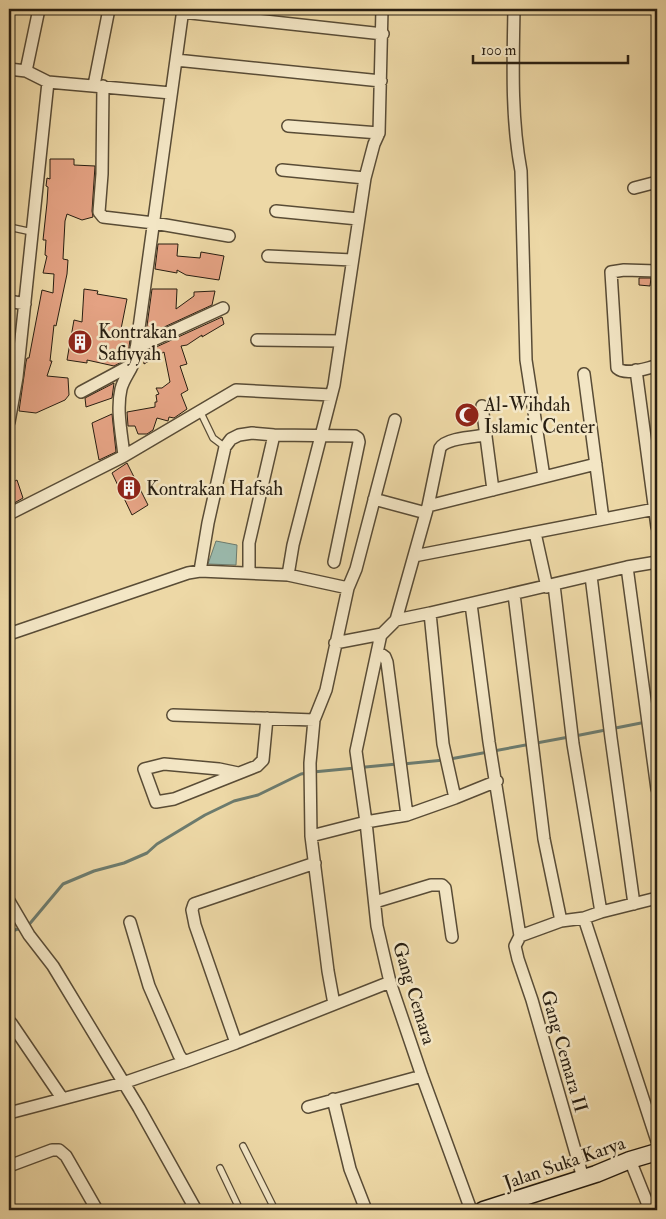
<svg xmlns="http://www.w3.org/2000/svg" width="666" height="1219" font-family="'IM FELL Double Pica',serif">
<rect width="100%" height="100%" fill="#edd8a6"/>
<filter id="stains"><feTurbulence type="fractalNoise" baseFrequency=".004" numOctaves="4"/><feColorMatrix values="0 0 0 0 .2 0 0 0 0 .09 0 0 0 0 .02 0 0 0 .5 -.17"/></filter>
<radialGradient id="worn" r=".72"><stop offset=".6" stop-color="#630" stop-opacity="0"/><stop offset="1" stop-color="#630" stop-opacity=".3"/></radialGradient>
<!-- water -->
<path fill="#9ab9ac" stroke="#6c7b6e" d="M 216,541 L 237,545 L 236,565 L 208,564 Z"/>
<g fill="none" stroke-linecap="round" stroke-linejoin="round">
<!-- stream -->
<path stroke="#6c7b6e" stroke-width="3" d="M 575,736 L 641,723
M 450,759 L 569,737
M 403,764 L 444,760
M 313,772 L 397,764
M 27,927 L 63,884 L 94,871 L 124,863 L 147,853 L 157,844 L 205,815 L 234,801 L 258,795 L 301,774 L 307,773
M 9,932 L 21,928"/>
</g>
<!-- building -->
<path fill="#e4a283" stroke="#281e11" d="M 50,159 L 74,159 L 74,165 L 95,166 L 92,211 L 93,217 L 82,220 L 67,214 L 65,221 L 63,259 L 68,260 L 67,274 L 56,326 L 54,325 L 50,361 L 52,361 L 47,376 L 68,378 L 69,395 L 65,400 L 36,413 L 19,411 L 26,362 L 27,358 L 29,358 L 42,290 L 53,293 L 54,274 L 43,273 L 47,256 L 45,255 L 46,240 L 43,240 L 47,203 L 48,187 L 46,186 L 47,178 L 50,179 Z
M 158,244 L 178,244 L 177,256 L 200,258 L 201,252 L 224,256 L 219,280 L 186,275 L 177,270 L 177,273 L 155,269 Z
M 639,278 L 651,278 L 650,286 L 639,285 Z
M 84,289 L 98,291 L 97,294 L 127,299 L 121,329 L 131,331 L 128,356 L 127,359 L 114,366 L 87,360 L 87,363 L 67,360 L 74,320 L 82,322 Z
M 152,289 L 177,289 L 176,309 L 194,296 L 194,292 L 215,291 L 212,305 L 162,328 L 146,333 Z
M 222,317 L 224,324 L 202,337 L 202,335 L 187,345 L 181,346 L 187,364 L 180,366 L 188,390 L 181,394 L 187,409 L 174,418 L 169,417 L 168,421 L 157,418 L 153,430 L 147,434 L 138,434 L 135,426 L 128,426 L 127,412 L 155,407 L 155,402 L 157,402 L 156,395 L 159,394 L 156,388 L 162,388 L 170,382 L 164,352 L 144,364 L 143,353 Z
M 114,383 L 112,398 L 86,407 L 85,398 Z
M 112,414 L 116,452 L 99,460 L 92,423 Z
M 127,463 L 148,505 L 132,515 L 112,473 Z
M 17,480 L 23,498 L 9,506 L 9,484 Z"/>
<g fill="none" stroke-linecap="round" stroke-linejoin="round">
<defs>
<path id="lane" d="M 9,227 L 32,232
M 200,411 L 213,438 L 225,447
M 243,1146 L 275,1210
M 220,1168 L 240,1210"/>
<path id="street" d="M 39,9 L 26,71 L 48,82 L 171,93
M 514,9 C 513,63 511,118 521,171 L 526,360 L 544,477
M 182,12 L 383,34
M 176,60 L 381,81
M 9,69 L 26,71
M 94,85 L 109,9
M 103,86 L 102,174 L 99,212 L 103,217 L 154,223 L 229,236
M 288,126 L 379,133
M 282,170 L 365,178
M 634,188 L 657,182
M 276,211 L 358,219
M 268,256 L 352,260
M 657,271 L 624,270 L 611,272 L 617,368 C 626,376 646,368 657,366
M 9,301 L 25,304
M 257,340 L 340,341
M 136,348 L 223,308
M 636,370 L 657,527
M 584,374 L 603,519
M 81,392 L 133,364
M 482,406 L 493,490
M 9,422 L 17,377 L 48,82
M 124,456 C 122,435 116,410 121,389 C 124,377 133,369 135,357 L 183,9
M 374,499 L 426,513
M 428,506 L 596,464
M 9,514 L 124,456 L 236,390 L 331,395
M 535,533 L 547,587
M 414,556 L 655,509
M 627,567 L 657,789
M 200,571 L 208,523 L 225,447 L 231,439 L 239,435 L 252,433 L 274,435 L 355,436 L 358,438 L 359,442 L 334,562
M 249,573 L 249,543 L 274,435
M 288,575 L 293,545 L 334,385 L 365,178 L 374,144 L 379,133 L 382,9
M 591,576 L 611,738 L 634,904
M 554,585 L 573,744 L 601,912
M 514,594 L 544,839 L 561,921
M 471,604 L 489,742 L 520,936 L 561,921 L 584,918 L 601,912 L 657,898
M 396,620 L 430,613
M 9,634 L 188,573 L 200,571 L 288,575 L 348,588
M 381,634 L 356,751 L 366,822 L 377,926 L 390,982 L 422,1076 L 471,1210
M 335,643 L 382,634 L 396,620 L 428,506 L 440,448 C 446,438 474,437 486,435
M 378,652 L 385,657 L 387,662 L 407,815
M 173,715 L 314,720
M 238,773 L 219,769 L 164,764 L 144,769 L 156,802 L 174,799 L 257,766 L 263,760 L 267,718
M 455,798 L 443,744 L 430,613 L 627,567 L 657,562
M 311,836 L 366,822 L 407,815 L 455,798 L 497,781
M 9,901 L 29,935 L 53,966 L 139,1108 L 196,1210
M 375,902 L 431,885 L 442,885 L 445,888 L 452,937
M 584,918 L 657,1141
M 520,936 L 515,946 L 518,959 L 532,1000 L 583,1178
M 334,1004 L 328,971 L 311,836 L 310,763 L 314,720 L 326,690 L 348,588 L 356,569 L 395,420
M 11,1023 L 62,1098
M 236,1043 L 390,982
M 184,1062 L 236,1043 L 195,925 L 192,910 L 194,904 L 315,863
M 333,1099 L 350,1169 L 366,1210
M 308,1107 L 422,1076
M 9,1113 L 123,1083 L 184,1062 L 179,1055 L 149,986 L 130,922
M 630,1160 L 650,1210
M 9,1166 L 52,1150 L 59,1150 L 66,1156 L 97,1210"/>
<path id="secondary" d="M 483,1210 L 596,1174 L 630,1160 L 657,1152"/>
</defs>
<!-- lane casing -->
<use href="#lane" stroke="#594c36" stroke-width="8"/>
<!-- street casing -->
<use href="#street" stroke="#594c36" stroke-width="14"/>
<!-- secondary casing -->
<use href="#secondary" stroke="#281e11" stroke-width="19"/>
<!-- lane -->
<use href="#lane" stroke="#f3e6c5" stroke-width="5.5"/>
<!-- street -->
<use href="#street" stroke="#f3e6c5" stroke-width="11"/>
<!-- secondary -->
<use href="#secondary" stroke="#f3e6c5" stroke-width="16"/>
</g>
<!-- icons -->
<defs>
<symbol id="building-disc" viewBox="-11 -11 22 22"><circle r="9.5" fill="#8f2418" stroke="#f3e6c5"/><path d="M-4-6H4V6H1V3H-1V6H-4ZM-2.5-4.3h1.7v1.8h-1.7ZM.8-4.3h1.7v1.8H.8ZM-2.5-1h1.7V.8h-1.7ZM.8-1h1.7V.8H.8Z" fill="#fff"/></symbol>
<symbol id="mosque-disc" viewBox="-11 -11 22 22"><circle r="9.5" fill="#8f2418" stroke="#f3e6c5"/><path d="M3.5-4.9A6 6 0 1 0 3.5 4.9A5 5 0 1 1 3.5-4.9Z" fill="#fff"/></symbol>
</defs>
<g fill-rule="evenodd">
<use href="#building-disc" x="66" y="328" width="28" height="28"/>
<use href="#mosque-disc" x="453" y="401" width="28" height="28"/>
<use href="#building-disc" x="115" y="474" width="28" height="28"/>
</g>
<g text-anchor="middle" stroke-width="5" stroke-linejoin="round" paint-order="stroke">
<!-- poi labels -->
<g font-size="19" fill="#281e11" stroke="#f3e6c5" text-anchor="start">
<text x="98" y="338">Kontrakan<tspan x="98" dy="22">Safiyyah</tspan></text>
<text x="484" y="411">Al-Wihdah<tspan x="484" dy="22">Islamic Center</tspan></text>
<text x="146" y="495">Kontrakan Hafsah</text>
</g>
<!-- street labels -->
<g font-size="19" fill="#281e11" stroke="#f3e6c5">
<text transform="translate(415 993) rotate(73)" y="7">Gang Cemara</text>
<text transform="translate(565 1051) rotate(74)" y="7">Gang Cemara II</text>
<text transform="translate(564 1162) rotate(-19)" y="7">Jalan Suka Karya</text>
</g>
</g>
<!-- margin -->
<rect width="666" height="1219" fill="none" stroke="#edd8a6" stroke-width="30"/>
<rect x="10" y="10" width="646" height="1199" fill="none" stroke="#281e11" stroke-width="2.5"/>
<rect x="15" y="15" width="636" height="1189" fill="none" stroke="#281e11"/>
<!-- scale -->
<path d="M473 55v8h155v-8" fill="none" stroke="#281e11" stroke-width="2.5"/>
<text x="481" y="55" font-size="15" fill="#281e11" stroke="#f3e6c5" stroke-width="4" paint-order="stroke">100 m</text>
<rect width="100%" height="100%" filter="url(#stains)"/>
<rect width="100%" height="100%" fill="url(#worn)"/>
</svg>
